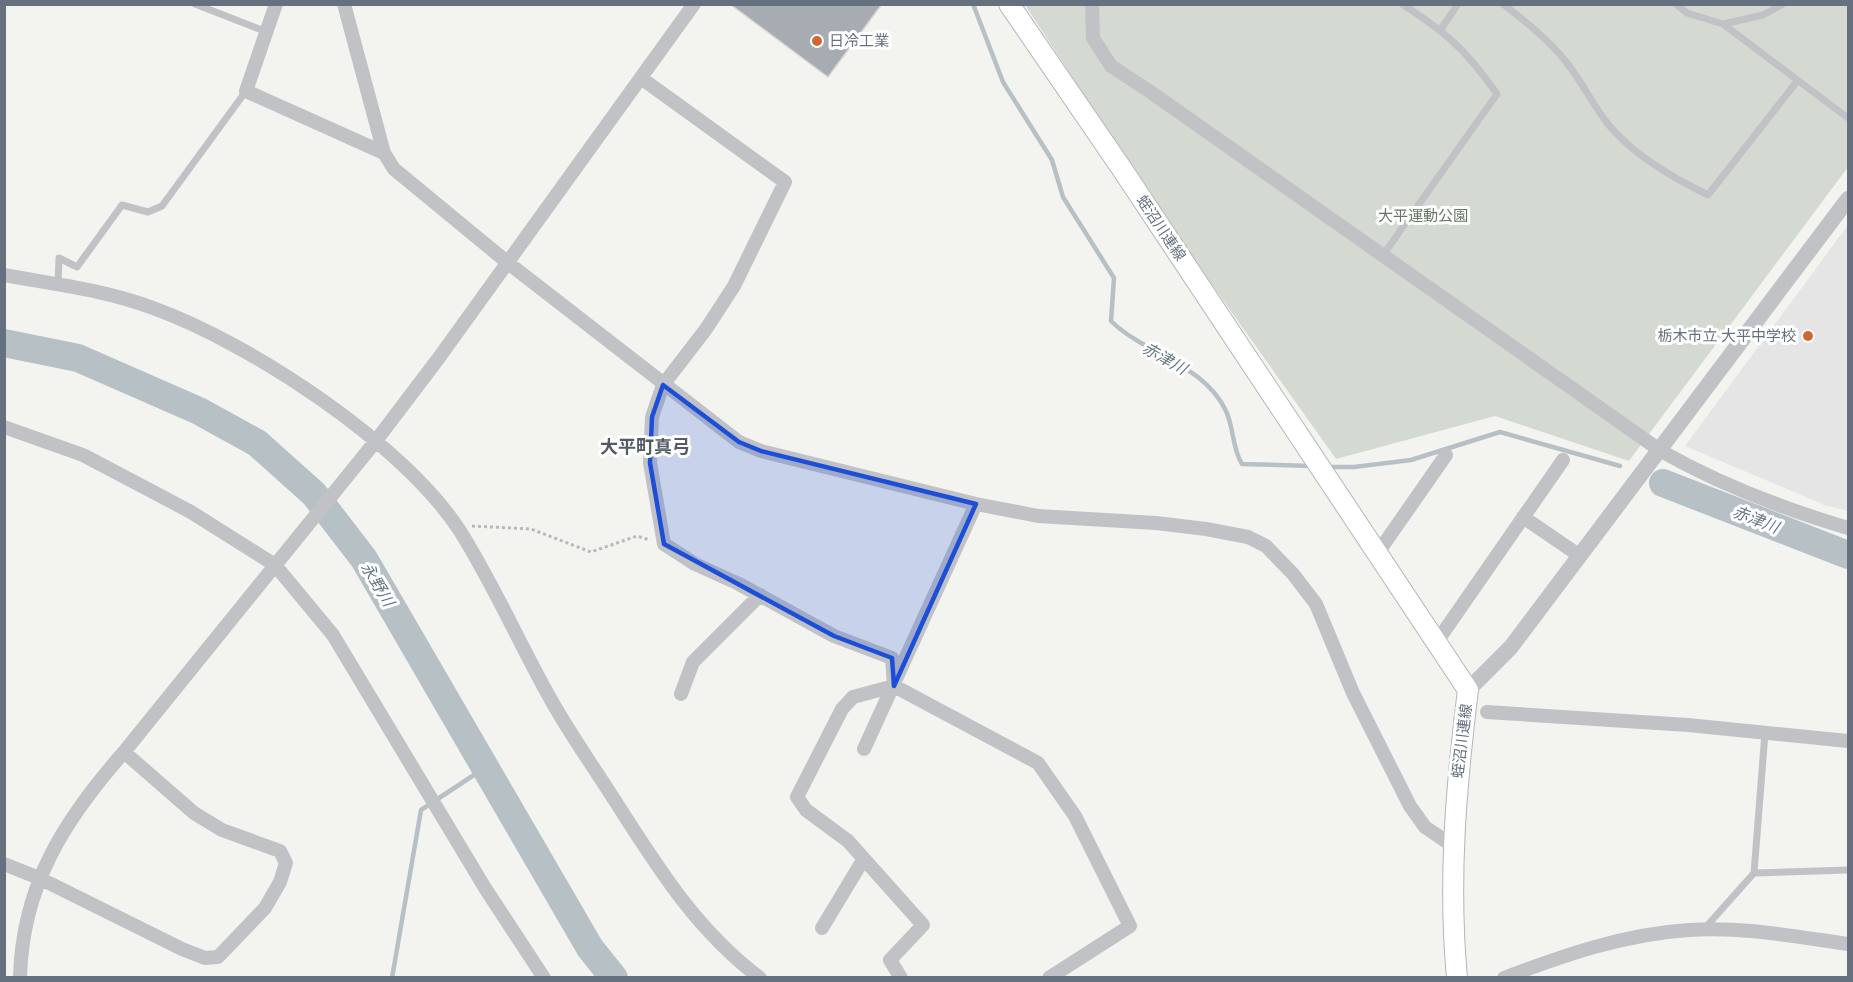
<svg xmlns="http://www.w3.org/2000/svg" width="1853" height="982" font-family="'IBM Plex Sans','Noto Sans JP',sans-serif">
<rect width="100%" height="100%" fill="#f3f4f0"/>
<!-- built -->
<path fill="#e4e5e4" d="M 1848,225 L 1848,511 L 1825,505 L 1685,446 Z"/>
<!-- green -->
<path fill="#d4dad2" d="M 1025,5 L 1848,5 L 1848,167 L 1629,461 L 1495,416 L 1336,459 L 1166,220 Z"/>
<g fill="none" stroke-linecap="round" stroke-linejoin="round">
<!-- stream -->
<path stroke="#b7c1c5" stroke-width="4.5" d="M 973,4 L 1003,82 L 1052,160 L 1063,197 L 1114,278 L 1111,321 C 1146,355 1204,364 1226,411 C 1234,428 1232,448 1242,464 L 1312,466
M 1326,467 L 1354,467 L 1411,460 L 1500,432 L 1620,466
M 392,978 L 421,810 L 486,767"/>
<!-- river -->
<path stroke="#b7c1c5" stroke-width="28" d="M 4,343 L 78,358 L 199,411 L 257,443 L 314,494 L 364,559 L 590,948 L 614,978
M 1663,483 L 1848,555"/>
</g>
<!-- building -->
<path fill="#a6acb2" stroke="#d5d5d3" stroke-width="1.5" d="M 730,4 L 882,4 L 828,77 Z"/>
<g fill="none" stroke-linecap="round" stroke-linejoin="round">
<defs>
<path id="secondary" d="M 1009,4 L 1122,169 L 1468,690 C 1456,787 1448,880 1457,978"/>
</defs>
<!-- secondary casing -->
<use href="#secondary" stroke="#b2b6ba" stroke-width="22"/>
<!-- path -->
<path stroke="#b7b9bc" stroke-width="3" stroke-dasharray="3 3" stroke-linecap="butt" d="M 472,526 L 531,529 L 591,552 L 637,536 L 650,540"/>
<!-- service -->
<path stroke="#c0c2c6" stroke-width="7" d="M 195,4 L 267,32
M 1503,4 C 1526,22 1549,40 1567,63 C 1582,82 1593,105 1608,124 C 1633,155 1673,178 1708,195 L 1798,80
M 1676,4 L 1687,13 L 1723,24 L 1848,118
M 1723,24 L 1763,15 L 1783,4
M 1441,29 L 1458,4
M 1383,255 L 1497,94 C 1466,50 1447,33 1402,4
M 58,285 L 59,258 L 77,267 L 122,205 L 148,212 L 162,206 L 246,91
M 1754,873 L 1848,870
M 1705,928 L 1754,873 L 1765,733"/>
<!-- minor -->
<path stroke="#c0c2c6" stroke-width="14" d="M 276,4 L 246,91 L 384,153
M 344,4 L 384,153 L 394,169 L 507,262 L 739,442 L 761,451 L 976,504 L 1038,516 L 1156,523 L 1206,529 L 1248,537 L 1266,546 L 1293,574 L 1316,604 L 1353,693 L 1410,806 L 1425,827 L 1453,846
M 1092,4 L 1093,38 L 1111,66 L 1152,93 L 1661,451 C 1719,484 1784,509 1848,528
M 641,78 L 785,182 L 734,286 L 706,329 L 663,385 L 652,417 L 650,463 L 664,544 L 695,564 L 739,584 L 834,636 L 892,658 L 894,686
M 4,275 C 54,284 106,290 153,308 C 250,343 403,443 460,531 C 494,585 519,643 550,698 C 567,729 588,759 608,790 C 653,859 692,927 760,978
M 4,427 L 83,455 L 191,512 L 275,565 L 333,635 L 485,888 L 544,978
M 1523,517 L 1580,556
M 1377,554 L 1446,455
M 1436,643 L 1563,460
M 681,694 L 693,662 L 760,595
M 1487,712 L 1688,725 L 1848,741
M 864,749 L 976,504
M 4,864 L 39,878 L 182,949 L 205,958 L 218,957 L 265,908 L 280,882 L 286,863 L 280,851 L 222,830 L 194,813 L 124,752
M 822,928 L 863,860
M 20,978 C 22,885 65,819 124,752 L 375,442 L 438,359 L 694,4
M 901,978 L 890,960 L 923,925 L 848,841 L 806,810 L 797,797 L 842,709 L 853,697 L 894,686 L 1038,763 L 1075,816 L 1130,926 L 1049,978
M 1504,978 C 1564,955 1625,934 1689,930 C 1742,926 1797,937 1848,944"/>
<!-- tertiary -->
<path stroke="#c0c2c6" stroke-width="16" d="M 1468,690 L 1511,647 L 1848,199"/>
<!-- secondary -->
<use href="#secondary" stroke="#fff" stroke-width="20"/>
</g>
<!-- marked area -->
<path fill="#1d4ed8" fill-opacity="0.2" stroke="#1d4ed8" stroke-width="4.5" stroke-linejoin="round" d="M 663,385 L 739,442 L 761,451 L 976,504 L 894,686 L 892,658 L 834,636 L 664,544 L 650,463 L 652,417 Z"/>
<!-- markers -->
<g fill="#d26732" stroke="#fff" stroke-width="2">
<circle cx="817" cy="41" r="6"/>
<circle cx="1808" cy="336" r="6"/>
</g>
<g text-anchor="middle" stroke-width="6" stroke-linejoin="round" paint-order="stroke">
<!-- poi labels -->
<g font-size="15" fill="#66717f" stroke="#fff" text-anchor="start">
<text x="829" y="46">日冷工業</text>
<text x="1796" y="341" text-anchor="end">栃木市立 大平中学校</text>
</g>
<!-- park labels -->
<g font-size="15" fill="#667664" stroke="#fff">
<text x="1423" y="221">大平運動公園</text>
</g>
<!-- street labels -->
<g font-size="15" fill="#66717f" stroke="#fff">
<text transform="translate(1161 228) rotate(56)" y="5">蛭沼川連線</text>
<text transform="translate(1462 741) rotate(-83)" y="5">蛭沼川連線</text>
</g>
<!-- water labels -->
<g font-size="16" font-style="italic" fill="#667983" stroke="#fff">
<text transform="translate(1165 358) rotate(29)" y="6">赤津川</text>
<text transform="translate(1756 519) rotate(21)" y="6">赤津川</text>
<text transform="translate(378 584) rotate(59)" y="6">永野川</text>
</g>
<!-- quarter labels -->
<g font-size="18" font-weight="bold" fill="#535b64" stroke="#fff">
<text x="645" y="453">大平町真弓</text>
</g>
</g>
<!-- border -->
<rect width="1853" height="982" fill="none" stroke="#66717f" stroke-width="12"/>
</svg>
